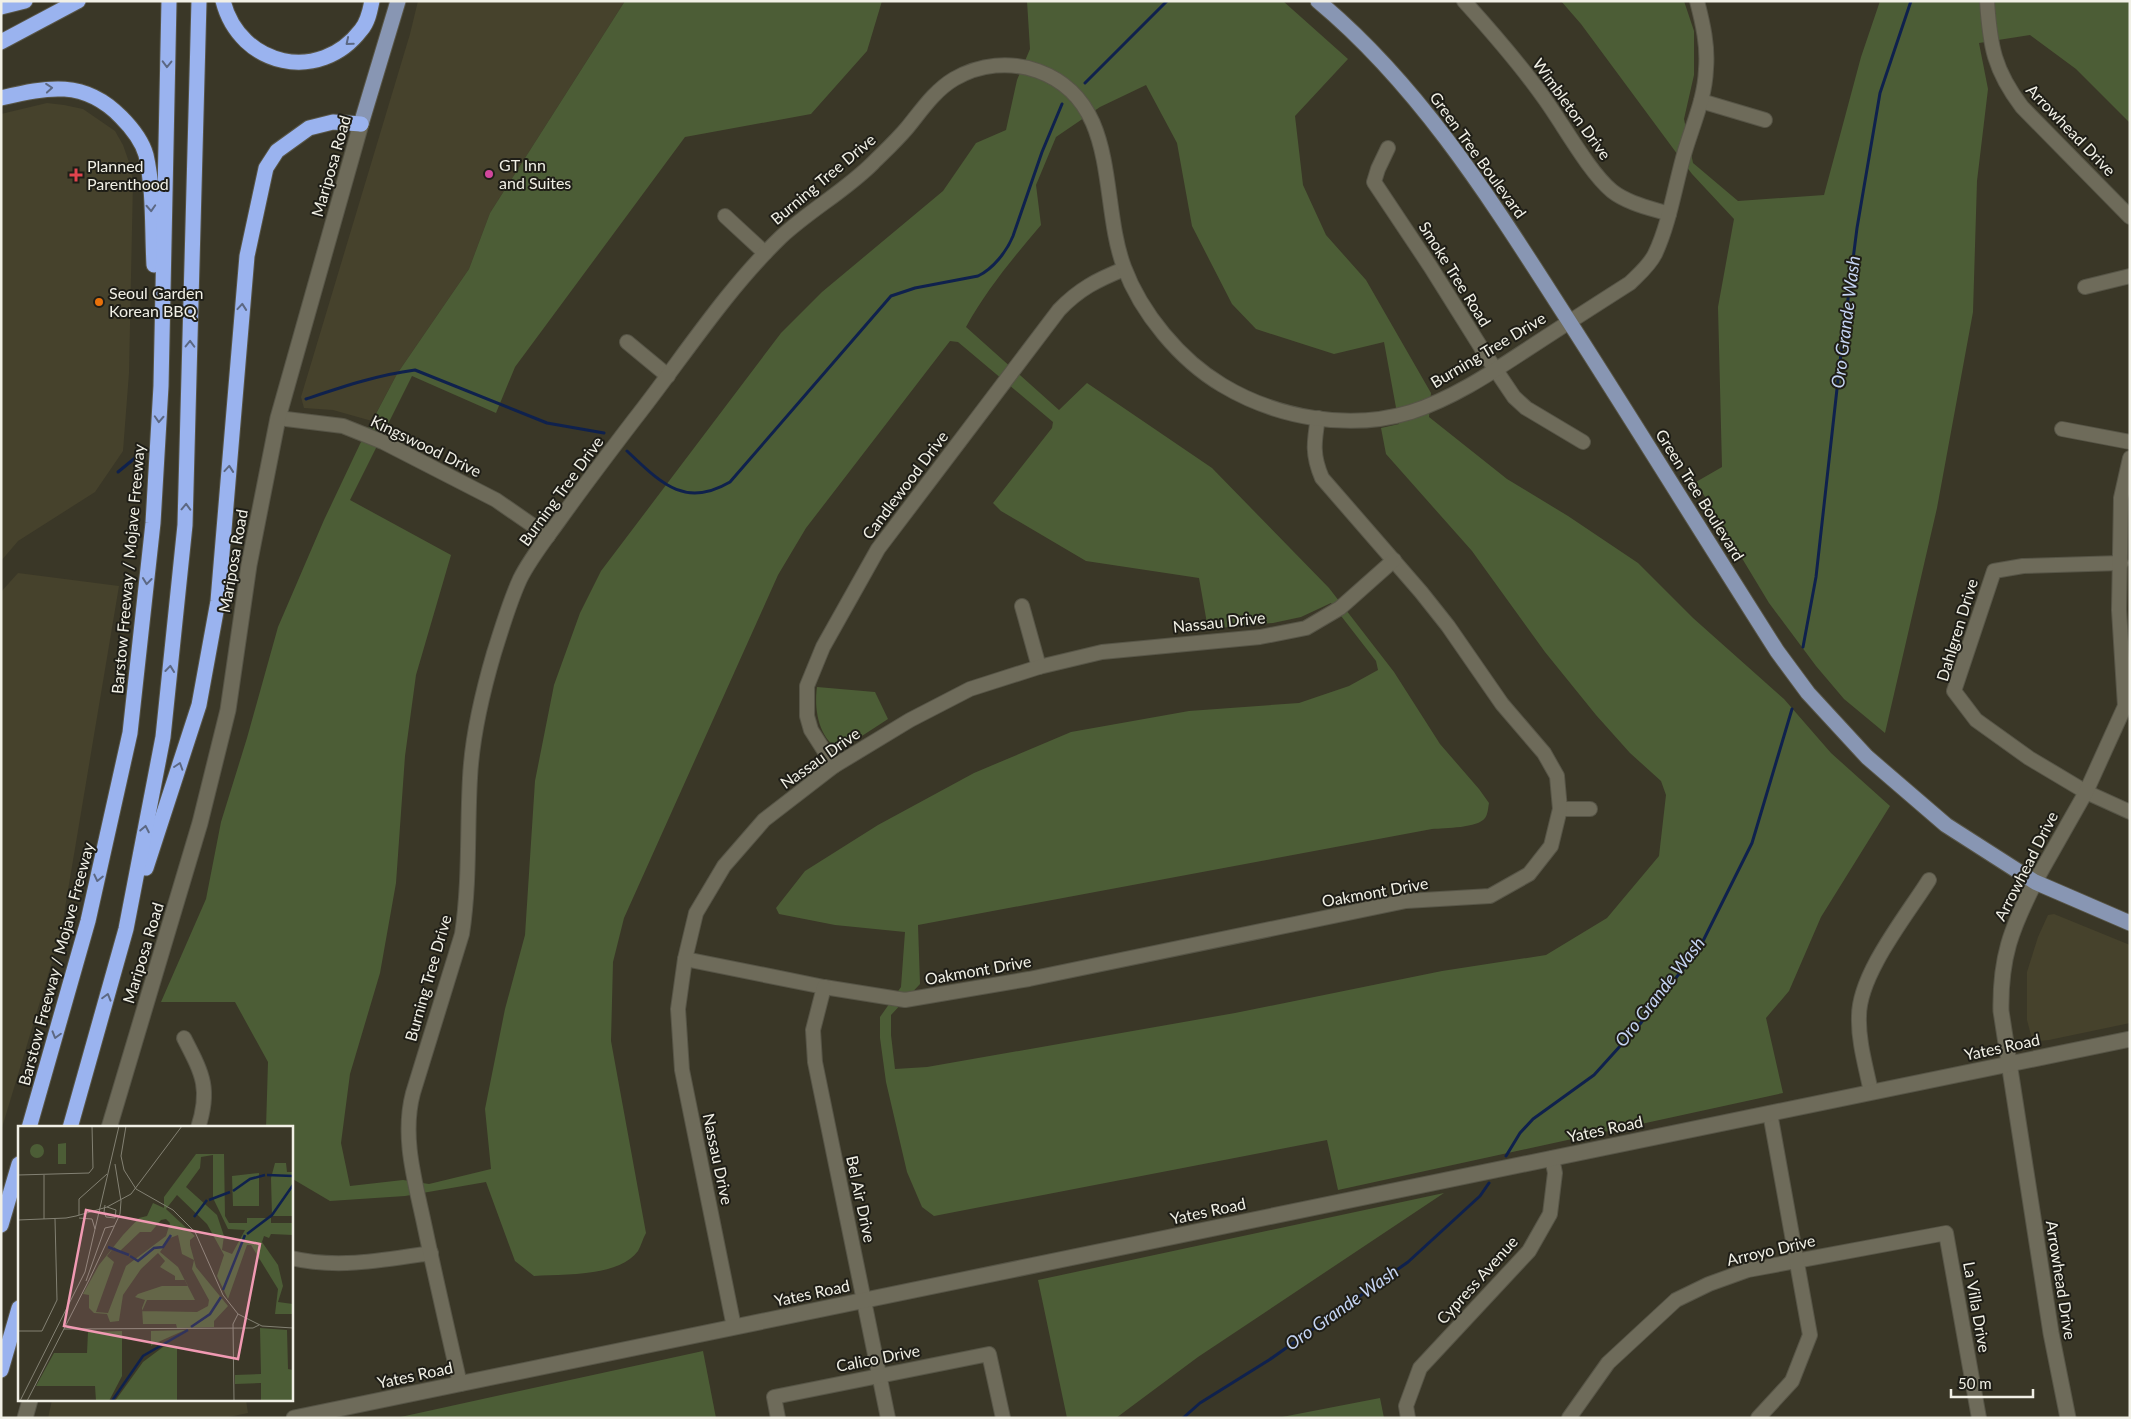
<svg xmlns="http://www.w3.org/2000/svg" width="2131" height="1419" font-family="Lato,sans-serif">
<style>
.built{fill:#46422c}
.green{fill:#4c5d36;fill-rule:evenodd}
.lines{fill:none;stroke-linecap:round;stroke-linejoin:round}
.stream{stroke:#0f214d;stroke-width:3}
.street-casing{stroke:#575547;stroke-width:16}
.secondary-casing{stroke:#575547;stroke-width:17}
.primary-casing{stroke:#575547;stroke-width:17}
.highway-casing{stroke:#575547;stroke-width:17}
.street{stroke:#6e6b5a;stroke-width:14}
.secondary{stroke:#6e6b5a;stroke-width:15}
.primary{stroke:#8896b3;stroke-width:15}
.highway{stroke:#9ab3ef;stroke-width:15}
.oneway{stroke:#5c6883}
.hotel-dot{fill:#d1479c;stroke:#1f1e17;stroke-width:2}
.health-dot{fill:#e0444e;stroke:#1f1e17;stroke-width:2}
.food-dot{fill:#e8710a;stroke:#1f1e17;stroke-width:2}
.labels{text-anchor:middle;stroke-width:4;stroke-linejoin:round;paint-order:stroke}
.street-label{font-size:16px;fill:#f1f0e6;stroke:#1f1e17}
.poi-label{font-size:16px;fill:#f1f0e6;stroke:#1f1e17;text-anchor:start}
.water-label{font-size:18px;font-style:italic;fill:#c5d4f3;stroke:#1f1e17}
.inset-river{fill:none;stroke:#0f214d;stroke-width:2.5}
.inset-road{fill:none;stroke:#838173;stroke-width:1}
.view{fill:#f19ab3;fill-opacity:0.15;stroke:#f19ab3;stroke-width:2.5}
.inset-edge{fill:none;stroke:#f1f0e6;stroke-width:2.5}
</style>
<rect width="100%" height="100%" fill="#3a3727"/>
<g class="built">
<path d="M 418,1 L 625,1 L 490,213 L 469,269 L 397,374 L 372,421 L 333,410 L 304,408 L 301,397 L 410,34 Z"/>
<path d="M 47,103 L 64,105 L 83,109 L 115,131 L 123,145 L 130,165 L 133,182 L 129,373 L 123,451 L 95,492 L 18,541 L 1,561 L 1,114 Z"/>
<path d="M 18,573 L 119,586 L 61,932 L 1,1131 L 1,592 Z"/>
<path d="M 2054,914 L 2130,945 L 2130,1023 L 2049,1040 L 2039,1041 L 2032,1039 L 2027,1020 L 2027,972 L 2038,937 L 2048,915 Z"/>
<path d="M 52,1400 L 246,1400 L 248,1413 L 224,1418 L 48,1418 Z"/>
</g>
<g class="green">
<path d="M 625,1 L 882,1 L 867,51 L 811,114 L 685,137 L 515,367 L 496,413 L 412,376 L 350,500 L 451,555 L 416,675 L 405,756 L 396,883 L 380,973 L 350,1074 L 341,1143 L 350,1186 L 403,1180 L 429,1184 L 491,1169 L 485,1109 L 505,1009 L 525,935 L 535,781 L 554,685 L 580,613 L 601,571 L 781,333 L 822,292 L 943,191 L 976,143 L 1006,130 L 1017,80 L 1030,49 L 1027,1 L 1283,1 L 1348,59 L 1295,116 L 1303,185 L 1326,235 L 1366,280 L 1431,393 L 1429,417 L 1507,479 L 1568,516 L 1638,563 L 1693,618 L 1784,699 L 1831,753 L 1890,806 L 1821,917 L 1789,991 L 1766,1018 L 1783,1093 L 1338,1190 L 1327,1140 L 934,1216 L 922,1207 L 907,1172 L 886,1082 L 880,1038 L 880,1017 L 901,987 L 905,932 L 835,925 L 779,914 L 776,908 L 805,871 L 878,825 L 974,773 L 1071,732 L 1189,711 L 1299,703 L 1349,686 L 1378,670 L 1376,661 L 1331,603 L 1301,617 L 1273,623 L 1208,629 L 1199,578 L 1086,561 L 1001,511 L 993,503 L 1052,428 L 1053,422 L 958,342 L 950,341 L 806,528 L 778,575 L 624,918 L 613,962 L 611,1041 L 646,1233 C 643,1238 641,1246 638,1251 C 619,1277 564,1274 534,1276 L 515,1261 L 486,1182 L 405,1196 L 330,1201 L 291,1178 L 291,1128 L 266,1128 L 268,1062 L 235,1002 L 161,1002 L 206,899 L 221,822 L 247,738 L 278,627 L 324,520 L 360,444 L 397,374 L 469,269 L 490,213 ZM 1146,85 L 1177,143 L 1192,226 L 1232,304 L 1256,329 L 1334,354 L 1384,342 L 1399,424 L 1381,428 L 1386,454 L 1472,551 L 1545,652 L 1596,715 L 1630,753 L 1661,781 L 1666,795 L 1659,856 L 1607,918 L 1546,955 L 1442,971 L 1235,1013 L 927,1067 L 895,1069 L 891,1035 L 891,1015 L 920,984 L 918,925 L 1432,829 C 1445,828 1478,828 1485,818 C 1488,814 1488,808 1489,803 L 1479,789 L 1440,744 L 1394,672 L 1329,588 L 1212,468 L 1087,383 L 1059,410 L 966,327 C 987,289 1013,258 1041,225 L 1036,185 L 1056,137 L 1100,107 Z"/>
<path d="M 1561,1 L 1684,1 L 1694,31 L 1694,75 L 1684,119 L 1693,163 L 1738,201 L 1824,195 L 1861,57 L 1880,1 L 2130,1 L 2130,123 L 2076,69 L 2030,35 L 1979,43 L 1988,89 L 1977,181 L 1973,312 L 1937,508 L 1885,733 L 1844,699 L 1816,666 L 1769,603 L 1696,482 L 1722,467 L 1718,307 L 1734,219 L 1692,174 L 1581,24 Z"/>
<path d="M 817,687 L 875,692 L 888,719 L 845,747 L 835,747 C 818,734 814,708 817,687 Z"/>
<path d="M 1444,1193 L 1198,1357 L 1116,1418 L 1067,1418 L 1038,1280 Z"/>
<path d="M 703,1351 L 716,1418 L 396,1418 Z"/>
<path d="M 1380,1398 L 1384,1418 L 1281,1418 L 1282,1417 Z"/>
</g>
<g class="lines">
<g class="stream">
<path d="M 1085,83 L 1167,1"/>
<path d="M 306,399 C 342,387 377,375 415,370 L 547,423 L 604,433"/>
<path d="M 627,451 C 660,482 684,509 730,482 L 891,296 L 915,288 L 978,276 C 993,269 1007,251 1013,236 L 1042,152 L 1062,104"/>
<path d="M 118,472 L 135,458"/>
<path d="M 1803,647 L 1816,577 L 1840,362 L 1857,228 L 1880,93 L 1911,1"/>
<path d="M 1506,1156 L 1520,1133 L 1533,1119 L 1594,1075 L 1640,1024 L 1700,947 L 1752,843 L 1792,709"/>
<path d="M 1183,1418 L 1200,1403 L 1269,1360 L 1408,1262 L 1480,1196 L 1489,1183"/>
</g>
<defs>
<g id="street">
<path d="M 1464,1 C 1492,32 1520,64 1544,98 C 1563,124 1589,172 1612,191 C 1627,203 1650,208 1669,214"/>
<path d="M 1987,1 C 1990,46 1994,70 2022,107 L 2130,217"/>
<path d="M 1701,101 L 1765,120"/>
<path d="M 1388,148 L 1378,169 L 1374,182 L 1430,266 L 1487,357 L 1514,397 L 1526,408 L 1583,442"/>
<path d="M 725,216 L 765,253"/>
<path d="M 2085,287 L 2130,276"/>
<path d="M 627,342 L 668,376"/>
<path d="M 278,418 L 343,426 L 383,442 L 496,500 L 548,536"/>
<path d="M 2062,429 L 2130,442"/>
<path d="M 2121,563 L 2023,566 L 1994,571 L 1954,691 L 1976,720 L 2029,758 L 2086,792 L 2130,812"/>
<path d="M 1022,606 L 1039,667"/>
<path d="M 834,766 L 811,730 L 807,716 L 807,686 L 823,647 L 878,549 L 1059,310 C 1079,289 1097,280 1124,269"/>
<path d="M 1560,809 L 1590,809"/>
<path d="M 2035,882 L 2086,792 L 2125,706 L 2119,610 L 2121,498 L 2130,458"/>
<path d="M 685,959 L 824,987 L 905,1000 L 1029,979 L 1406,901 L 1490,896 L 1529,874 L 1551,846 L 1560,809 L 1557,776 L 1544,753 L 1502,704 L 1448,626 L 1421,592 L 1322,478 C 1312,455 1314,442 1318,418"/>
<path d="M 824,987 L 813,1030 L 815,1062 L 888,1418"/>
<path d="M 184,1038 C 202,1073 211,1088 198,1128"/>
<path d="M 1871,1092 C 1866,1067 1858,1041 1859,1016 C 1859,974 1907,915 1929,880"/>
<path d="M 291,1258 C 337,1269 385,1260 431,1253"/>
<path d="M 734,1327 L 682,1070 L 678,1009 L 685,959 L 696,913 L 724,866 L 764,820 L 834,766 L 910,720 L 970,689 L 1039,667 L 1102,652 L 1260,637 L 1306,628 L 1340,608 L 1394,560"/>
<path d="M 460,1384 C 448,1332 436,1280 425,1228 C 416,1184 401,1138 413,1093 L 462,934 C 470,882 467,830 470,778 C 472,735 482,694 494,653 C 502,628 509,603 520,579 C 530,559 545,540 558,522 C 583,487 608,454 634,420 C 682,359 725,291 781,237 C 810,210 845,191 873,163 C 884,152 896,141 907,128 C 921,111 934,91 954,79 C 980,64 1010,61 1038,71 C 1121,101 1099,200 1124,267 C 1141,313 1180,360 1222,385 C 1277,418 1349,431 1411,412 C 1451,399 1488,375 1523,352 C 1558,329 1594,306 1630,283 C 1639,274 1649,266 1655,254 C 1670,222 1675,185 1685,151 C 1693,124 1705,98 1706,69 C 1708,46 1703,24 1697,1"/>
<path d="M 778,1418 L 774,1397 L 989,1354 L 1003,1418"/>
<path d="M 1408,1418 L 1406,1406 L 1420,1368 L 1529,1251 L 1550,1214 L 1555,1173 L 1552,1158"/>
<path d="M 1569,1418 L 1608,1363 L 1676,1300 L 1709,1284 L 1748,1270 L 1946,1233 L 1979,1418"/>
<path d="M 1758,1418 L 1792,1381 L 1810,1335 L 1770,1113"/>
</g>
<g id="secondary">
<path d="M 2035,882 C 2011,929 2000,958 2001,1011 L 2051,1333 L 2068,1418"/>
<path d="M 109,1128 L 200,823 L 228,710 L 249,565 L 278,418 L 361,124"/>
<path d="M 25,1418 L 30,1400"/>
<path d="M 294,1418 L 2130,1039"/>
</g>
<g id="primary">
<path d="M 1318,1 C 1421,87 1491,200 1563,312 C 1635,424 1705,538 1777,651 L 1808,693 L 1867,757 L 1946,825 L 2035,882 L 2130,923"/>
<path d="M 361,124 L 398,1"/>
</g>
<g id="highway">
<path d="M 223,1 C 240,67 320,84 361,30 C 368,22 370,11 372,1"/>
<path d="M 1,7 L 25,1"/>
<path d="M 1,42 L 78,1"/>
<path d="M 1,98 C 48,87 84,79 121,117 C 131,127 142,141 146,155 C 154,190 152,230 154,265"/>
<path d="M 146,868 L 199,705 L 218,601 L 247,256 L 266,168 L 277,151 L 309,128 L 333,122 L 361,124"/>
<path d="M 29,1128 L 88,921 L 130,733 L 153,523 L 161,386 L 169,1"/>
<path d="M 70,1128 L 126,929 L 163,737 L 185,525 L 199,1"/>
<path d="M 1,1225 L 19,1164"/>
<path d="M 1,1370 L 19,1308"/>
</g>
</defs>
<use href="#street" class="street-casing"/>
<use href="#secondary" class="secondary-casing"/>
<use href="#primary" class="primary-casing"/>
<use href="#highway" class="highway-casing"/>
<use href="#street" class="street"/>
<use href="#secondary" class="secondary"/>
<use href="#primary" class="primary"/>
<use href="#highway" class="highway"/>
</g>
<defs><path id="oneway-chevron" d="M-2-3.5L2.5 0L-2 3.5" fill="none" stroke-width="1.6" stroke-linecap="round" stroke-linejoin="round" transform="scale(1.25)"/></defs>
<g class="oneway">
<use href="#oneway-chevron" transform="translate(349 42) rotate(140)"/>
<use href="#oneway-chevron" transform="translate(167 64) rotate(91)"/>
<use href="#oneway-chevron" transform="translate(49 88) rotate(-5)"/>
<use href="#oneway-chevron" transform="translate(151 208) rotate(87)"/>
<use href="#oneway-chevron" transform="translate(242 307) rotate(-85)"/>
<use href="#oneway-chevron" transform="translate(190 344) rotate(-89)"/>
<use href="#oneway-chevron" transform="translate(159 419) rotate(93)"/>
<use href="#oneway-chevron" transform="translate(229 469) rotate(-85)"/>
<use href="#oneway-chevron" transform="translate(186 507) rotate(-88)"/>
<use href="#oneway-chevron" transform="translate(147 581) rotate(96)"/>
<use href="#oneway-chevron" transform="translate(170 669) rotate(-84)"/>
<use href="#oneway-chevron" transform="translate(179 766) rotate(-72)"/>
<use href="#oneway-chevron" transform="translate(145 829) rotate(-79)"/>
<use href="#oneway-chevron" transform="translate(98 878) rotate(103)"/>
<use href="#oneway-chevron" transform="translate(107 997) rotate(-74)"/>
<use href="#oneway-chevron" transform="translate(56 1035) rotate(106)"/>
</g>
<circle class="hotel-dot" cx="489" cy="174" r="5"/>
<path class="health-dot" d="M73.5 167.5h5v5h5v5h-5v5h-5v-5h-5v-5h5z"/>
<circle class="food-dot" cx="99" cy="302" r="5"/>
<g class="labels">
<g class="street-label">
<text transform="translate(1572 109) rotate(54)" y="6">Wimbleton Drive</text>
<text transform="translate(2071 130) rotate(46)" y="6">Arrowhead Drive</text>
<text transform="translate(1478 155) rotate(54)" y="6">Green Tree Boulevard</text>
<text transform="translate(331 166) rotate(-74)" y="6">Mariposa Road</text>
<text transform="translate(823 179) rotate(-40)" y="6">Burning Tree Drive</text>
<text transform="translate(1455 274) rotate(58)" y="6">Smoke Tree Road</text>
<text transform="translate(1488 350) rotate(-31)" y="6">Burning Tree Drive</text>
<text transform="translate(426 446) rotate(26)" y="6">Kingswood Drive</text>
<text transform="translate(905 485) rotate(-53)" y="6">Candlewood Drive</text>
<text transform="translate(561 491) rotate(-54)" y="6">Burning Tree Drive</text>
<text transform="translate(1700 495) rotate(58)" y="6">Green Tree Boulevard</text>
<text transform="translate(233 561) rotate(-80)" y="6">Mariposa Road</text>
<text transform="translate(128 569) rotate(-85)" y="6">Barstow Freeway / Mojave Freeway</text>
<text transform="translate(1219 622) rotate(-6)" y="6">Nassau Drive</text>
<text transform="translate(1957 630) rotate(-73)" y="6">Dahlgren Drive</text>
<text transform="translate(820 758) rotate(-35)" y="6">Nassau Drive</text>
<text transform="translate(2026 866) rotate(-63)" y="6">Arrowhead Drive</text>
<text transform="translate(1375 892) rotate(-10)" y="6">Oakmont Drive</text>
<text transform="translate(143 953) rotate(-73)" y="6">Mariposa Road</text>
<text transform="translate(56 964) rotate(-75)" y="6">Barstow Freeway / Mojave Freeway</text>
<text transform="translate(978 970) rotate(-10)" y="6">Oakmont Drive</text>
<text transform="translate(428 978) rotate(-74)" y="6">Burning Tree Drive</text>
<text transform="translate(2002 1047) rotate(-12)" y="6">Yates Road</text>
<text transform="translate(1605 1129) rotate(-12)" y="6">Yates Road</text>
<text transform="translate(718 1159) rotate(78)" y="6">Nassau Drive</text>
<text transform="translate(861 1199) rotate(78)" y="6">Bel Air Drive</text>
<text transform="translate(1208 1211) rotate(-12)" y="6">Yates Road</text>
<text transform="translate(1771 1250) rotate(-13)" y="6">Arroyo Drive</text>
<text transform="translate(1477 1280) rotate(-48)" y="6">Cypress Avenue</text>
<text transform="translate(2061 1280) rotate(81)" y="6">Arrowhead Drive</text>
<text transform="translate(812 1293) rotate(-12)" y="6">Yates Road</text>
<text transform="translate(1977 1307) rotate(80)" y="6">La Villa Drive</text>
<text transform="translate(878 1358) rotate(-11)" y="6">Calico Drive</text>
<text transform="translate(415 1375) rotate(-12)" y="6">Yates Road</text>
</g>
<g class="poi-label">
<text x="499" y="171">GT Inn<tspan x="499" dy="18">and Suites</tspan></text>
<text x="87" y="172">Planned<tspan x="87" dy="18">Parenthood</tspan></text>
<text x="109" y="299">Seoul Garden<tspan x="109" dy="18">Korean BBQ</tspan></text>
</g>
<g class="water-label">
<text transform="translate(1846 322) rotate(-83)" y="6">Oro Grande Wash</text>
<text transform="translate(1660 992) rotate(-52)" y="6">Oro Grande Wash</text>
<text transform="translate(1342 1308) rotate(-35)" y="6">Oro Grande Wash</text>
</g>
</g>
<g transform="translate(18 1126)">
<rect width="275" height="275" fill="#3a3727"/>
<path d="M 48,17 L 48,38 L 40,38 L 40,18 ZM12 25a7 7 0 1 1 14 0a7 7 0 1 1-14 0ZM 178,28 L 206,28 L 207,90 L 211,97 L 229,97 L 229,92 L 253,92 L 253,97 L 275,97 L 275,109 L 253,108 L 251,112 L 246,110 L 244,116 L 260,139 L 265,160 L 260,176 L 275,178 L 275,188 L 257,188 L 260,163 L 233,119 L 229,119 L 210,173 L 199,150 L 206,129 L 189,98 L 159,69 L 148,83 L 177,110 L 172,114 L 172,119 L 178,141 L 210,180 L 196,195 L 196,201 L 159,202 L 158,198 L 125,198 L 124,182 L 127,174 L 117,171 L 120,168 L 144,160 L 170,160 L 167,154 L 157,154 L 157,150 L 142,141 L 147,135 L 140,127 L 123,143 L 105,169 L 101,195 L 92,196 L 89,188 L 76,187 L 71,182 L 71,169 L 65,168 L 81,139 L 105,109 L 121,92 L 129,90 L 135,77 L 146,82 L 146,71 ZM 195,29 L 195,72 L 210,103 L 227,104 L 214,128 L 204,124 L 206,110 L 199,89 L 168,61 L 182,42 L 183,31 ZM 148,93 L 152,97 L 148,110 L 108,140 L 90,187 L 78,186 L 96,136 L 89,130 L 96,121 L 102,125 L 122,106 L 133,106 L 143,94 ZM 160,109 L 164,128 L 176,134 L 174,143 L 191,174 L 190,180 L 179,186 L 124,185 L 129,174 L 177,174 L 160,141 L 142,126 L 152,112 ZM 257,37 L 268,37 L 269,46 L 274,46 L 275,90 L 254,90 L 253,52 ZM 241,47 L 241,80 L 215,80 L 214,50 ZM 242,202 L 269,204 L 270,243 L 275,244 L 275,275 L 243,275 L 243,257 L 217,258 L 217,249 L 243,248 ZM 167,204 L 138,217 L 133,220 L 133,205 ZM 104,205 L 104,250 L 91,275 L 78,275 L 77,260 L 18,260 L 36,227 L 69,227 L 70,206 ZM 159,220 L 159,275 L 97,275 L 125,236 L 145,221 Z" fill="#4c5d36" fill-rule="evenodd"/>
<path class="inset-river" d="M 249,49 L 275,50M 215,65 L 232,53 L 247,49M 191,74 L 212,66M 176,91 L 189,74M 229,108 L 254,89 L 275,59M 90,121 L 111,129M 112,130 L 120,135 L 136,122 L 145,121 L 153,109M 205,164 L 227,109M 173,201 L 192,188 L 203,171M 94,275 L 125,230 L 170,204"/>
<path class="inset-road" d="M 108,0 L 103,30 L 106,44 L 118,63M 97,38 L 103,75M 0,49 L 71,47 L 75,42 L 74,0M 26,49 L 26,93M 118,63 L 155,84 L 177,106 L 205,169 L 220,188 L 244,200 L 275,202M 89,81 L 113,68 L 164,0M 61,89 L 61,73 L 89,48M 61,92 L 74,93 L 77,103M 0,94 L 48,92 L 58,90 L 79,84 L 89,81 L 98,84 L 97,92 L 88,91 L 86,86 L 87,79M 68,155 L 87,102 L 96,100M 46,203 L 235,202 L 241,199M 0,205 L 24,205 L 39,174 L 37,93M 2,275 L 67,146 L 101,0M 9,275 L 71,154 L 102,88 L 103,75M 216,275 L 215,198 L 220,188"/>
<path class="view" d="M 68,84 L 242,118 L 220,233 L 46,200 Z"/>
<rect width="275" height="275" class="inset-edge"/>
</g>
<rect width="2131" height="1419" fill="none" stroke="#f1f0e6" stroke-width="5"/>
<path d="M1951 1389v8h82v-8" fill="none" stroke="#f1f0e6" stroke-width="2.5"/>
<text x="1958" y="1389" font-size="15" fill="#f1f0e6" stroke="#1f1e17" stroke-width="4" paint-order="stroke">50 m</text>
</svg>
